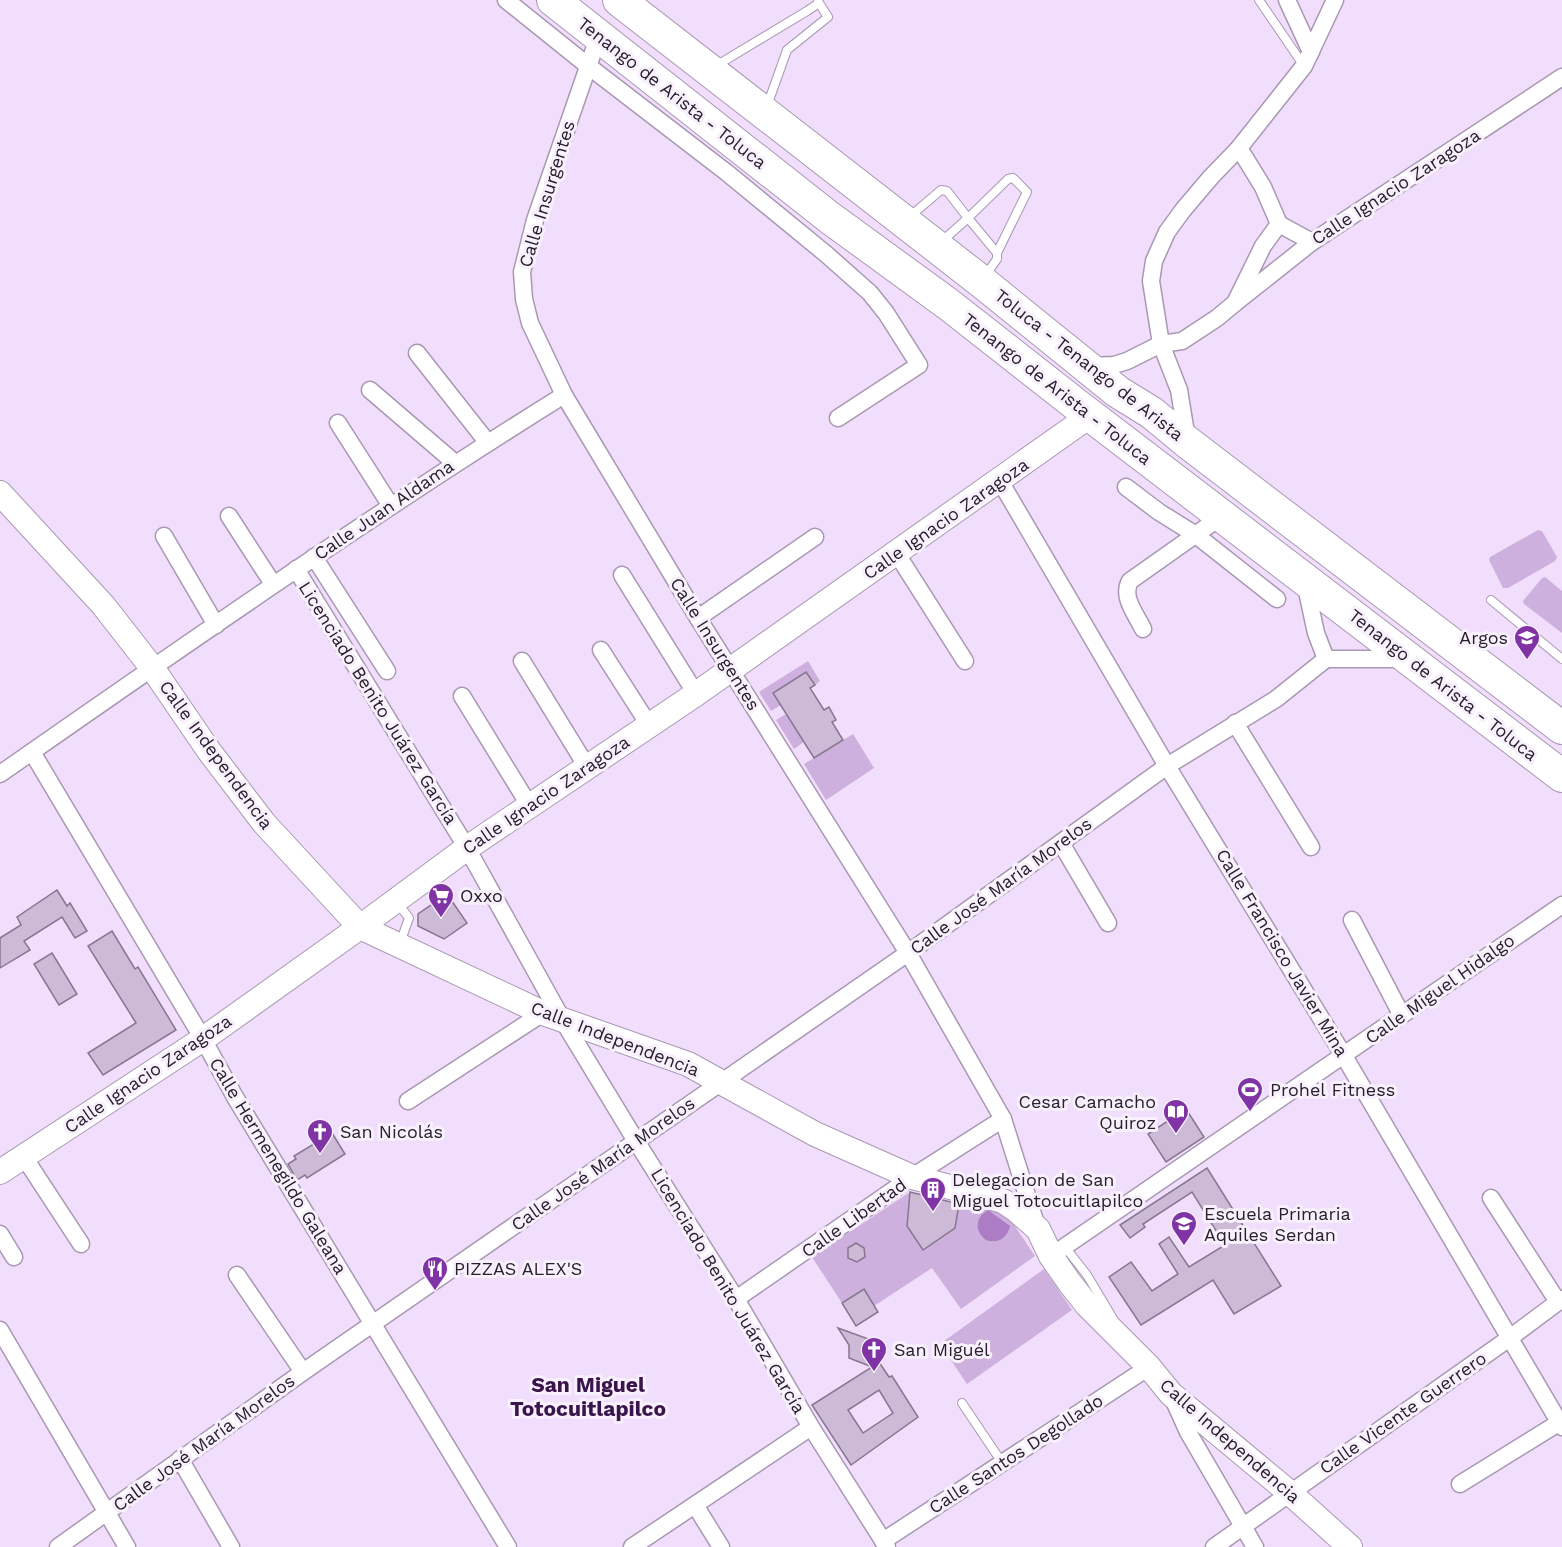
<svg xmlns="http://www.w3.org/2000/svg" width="1562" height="1547" font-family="'Work Sans',sans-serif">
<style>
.green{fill:#cdb0dd}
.water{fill:#ac7dc5}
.building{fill:#ccbad7;stroke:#877690;stroke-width:1.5;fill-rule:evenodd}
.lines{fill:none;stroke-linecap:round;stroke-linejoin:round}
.lane-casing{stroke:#a998b3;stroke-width:10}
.street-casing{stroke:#a998b3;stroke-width:19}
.secondary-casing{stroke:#a998b3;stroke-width:26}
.highway-casing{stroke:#a998b3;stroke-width:34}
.lane{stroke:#fff;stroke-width:8}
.street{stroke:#fff;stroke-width:16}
.secondary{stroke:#fff;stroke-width:24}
.highway{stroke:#fff;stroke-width:32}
.labels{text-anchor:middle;stroke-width:6;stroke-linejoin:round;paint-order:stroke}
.street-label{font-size:18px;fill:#28212c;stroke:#f8f0fc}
.poi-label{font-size:18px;fill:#28212c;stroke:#f8f0fc;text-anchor:start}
.quarter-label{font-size:21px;font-weight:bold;fill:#3a154c;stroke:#f8f0fc}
</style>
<rect width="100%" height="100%" fill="#f1defc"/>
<g class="green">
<path d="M 1538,530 L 1542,531 L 1557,557 L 1555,561 L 1508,588 L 1503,588 L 1489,560 L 1490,557 Z"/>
<path d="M 1545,577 L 1562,591 L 1562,633 L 1524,604 L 1523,601 L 1542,578 Z"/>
<path d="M 808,661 L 820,681 L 815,685 L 806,672 L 773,692 L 781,705 L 771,711 L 759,692 Z"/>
<path d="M 786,714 L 804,742 L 794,749 L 776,720 Z"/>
<path d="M 853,734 L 874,768 L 826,800 L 804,764 Z"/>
<path d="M 910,1192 L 907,1226 L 923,1249 L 955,1228 L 959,1200 L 1002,1207 L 1035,1256 L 961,1309 L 932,1268 L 874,1306 L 864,1289 L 842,1303 L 812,1257 Z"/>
<path d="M 1044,1269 L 1072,1310 L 967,1384 L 940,1344 Z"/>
</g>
<path class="water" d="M 988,1210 L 1010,1226 C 1007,1238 998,1244 986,1240 C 974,1231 975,1217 988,1210 Z"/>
<g class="building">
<path d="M 806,672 L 815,685 L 810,688 L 824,710 L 829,707 L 836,720 L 832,722 L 843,740 L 814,758 L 773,693 Z"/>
<path d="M 57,890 L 67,906 L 70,903 L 87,931 L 75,938 L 62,917 L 24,941 L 30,950 L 0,968 L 0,938 L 21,925 L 17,917 Z"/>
<path d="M 447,894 L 467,923 L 444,939 L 418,926 L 418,914 Z"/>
<path d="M 112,931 L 135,969 L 138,967 L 176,1030 L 103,1075 L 88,1053 L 136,1023 L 88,946 Z"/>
<path d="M 52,953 L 77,994 L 59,1005 L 34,964 Z"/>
<path d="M 1186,1109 L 1204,1137 L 1166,1162 L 1148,1134 Z"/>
<path d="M 332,1133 L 345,1154 L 307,1178 L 305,1175 L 297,1180 L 288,1164 L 296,1159 L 294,1156 Z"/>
<path d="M 1207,1168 L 1281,1286 L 1234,1314 L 1213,1280 L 1141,1325 L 1109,1277 L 1131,1262 L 1152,1291 L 1178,1274 L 1159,1244 L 1169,1237 L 1189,1267 L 1225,1245 L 1192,1192 L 1143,1224 L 1145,1227 L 1130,1238 L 1120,1225 Z"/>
<path d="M 910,1192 L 959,1204 L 955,1228 L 923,1250 L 907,1226 Z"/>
<path d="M 856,1243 L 864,1248 L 865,1257 L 857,1262 L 848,1258 L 848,1248 Z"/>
<path d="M 864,1289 L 878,1312 L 856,1326 L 842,1303 Z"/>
<path d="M 838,1328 L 874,1341 L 876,1346 L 873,1353 L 889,1377 L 892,1376 L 918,1417 L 851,1465 L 812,1405 L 872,1367 L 849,1358 L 849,1345 ZM 879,1390 L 893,1413 L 863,1433 L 848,1410 Z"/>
</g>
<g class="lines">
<defs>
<g id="lane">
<path d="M 1259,0 L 1304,66"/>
<path d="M 714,67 L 807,11 L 819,3 L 818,0"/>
<path d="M 767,106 L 787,50 L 828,17 L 819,3"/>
<path d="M 908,218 L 941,190 L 947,191 L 968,218 L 1008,179 L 1013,178 L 1027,192 L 997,253"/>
<path d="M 940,243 L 968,218 L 997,253 L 997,259 L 985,276"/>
<path d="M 1491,600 L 1562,659"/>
<path d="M 396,901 L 409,918 L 400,943"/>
<path d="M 1065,1247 L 1087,1275 L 1115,1322"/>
<path d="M 962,1403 L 1003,1464"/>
</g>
<g id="street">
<path d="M 506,0 L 587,65 L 726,172 L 826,254 L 870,293 L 886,313 L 919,365 L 838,418"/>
<path d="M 1287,0 L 1311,52"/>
<path d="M 599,35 L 535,220 L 522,272 L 524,299 L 530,323 L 564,395 L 698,618 L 908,953 L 1003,1119 L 1037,1227"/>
<path d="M 1279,224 L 1312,242"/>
<path d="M 1235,303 L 1312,242 L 1562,77"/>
<path d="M 417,353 L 488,443"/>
<path d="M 1088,366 L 1114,365 L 1127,361 L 1161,344 L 1182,341 L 1217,318 L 1235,303 L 1263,246 L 1279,224 L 1263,187 L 1239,148"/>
<path d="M 370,390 L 455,463"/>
<path d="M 338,423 L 391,506"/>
<path d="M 1187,439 L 1179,390 L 1161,344 L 1151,281 L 1154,261 L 1167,232 L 1183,210 L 1211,177 L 1239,148 L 1304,66 L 1335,0"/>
<path d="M 1000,481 L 1167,766 L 1344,1056 L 1562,1427"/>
<path d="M 1126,487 L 1159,512 L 1196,535 L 1277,599"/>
<path d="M 229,516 L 273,584"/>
<path d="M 164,536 L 216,625"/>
<path d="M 897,554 L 965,661"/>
<path d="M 314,557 L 387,671"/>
<path d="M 296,569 L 467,848 L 562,1019 L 636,1141 L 736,1299 L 811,1427 L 887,1547"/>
<path d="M 622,575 L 696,694"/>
<path d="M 1305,582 L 1316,633 L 1326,659"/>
<path d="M 698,618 L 815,537"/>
<path d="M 1143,629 C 1136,614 1121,597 1130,581 L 1222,516"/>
<path d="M 601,650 L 649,725"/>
<path d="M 1326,659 L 1406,659"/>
<path d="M 522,661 L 587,767"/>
<path d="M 462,696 L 529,805"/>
<path d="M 1235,723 L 1311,847"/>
<path d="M 32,752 L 203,1039 L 235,1097 L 508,1547"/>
<path d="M 0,774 C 186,644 372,515 564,395"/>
<path d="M 1061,843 L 1108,923"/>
<path d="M 1352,920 L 1401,1014"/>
<path d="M 408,1101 L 543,1013"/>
<path d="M 24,1157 L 81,1244"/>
<path d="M 1491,1198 L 1558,1302"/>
<path d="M 0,1234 L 14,1257"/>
<path d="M 1051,1256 L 1562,905"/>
<path d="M 237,1275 L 303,1372"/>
<path d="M 736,1299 L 912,1177 L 1003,1119"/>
<path d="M 0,1330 L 127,1547"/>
<path d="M 1174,1401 L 1188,1432 L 1255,1547"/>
<path d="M 180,1459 L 231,1547"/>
<path d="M 1460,1484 L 1560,1422"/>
<path d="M 695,1505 L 721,1547"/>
<path d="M 883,1541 L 1149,1367"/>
<path d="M 58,1547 L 303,1372 L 908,953 L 1167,766 L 1276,699 L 1326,659"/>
<path d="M 632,1547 L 811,1427"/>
<path d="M 1214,1547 L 1511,1337 L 1562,1299"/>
</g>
<g id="secondary">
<path d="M 0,493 L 103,605 L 153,669 L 209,751 L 264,823 L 360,927 L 543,1013 L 688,1064 L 815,1134 L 912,1177 L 1003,1201 L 1015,1209 L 1038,1229 L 1051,1256 L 1069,1282 L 1087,1305 L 1149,1367 L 1171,1394 L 1290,1493 L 1350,1547"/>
<path d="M 0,1172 L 203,1039 L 360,927 L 467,848 L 696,694 L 1091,415"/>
</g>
<g id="highway">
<path d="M 553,0 L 830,218 L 948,304 L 1078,406 L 1562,776"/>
<path d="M 619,0 L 982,282 L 1118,392 L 1152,413 L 1187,442 L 1562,728"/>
</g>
</defs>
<use href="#lane" class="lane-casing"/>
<use href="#street" class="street-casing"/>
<use href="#secondary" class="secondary-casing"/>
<use href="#highway" class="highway-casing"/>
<use href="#lane" class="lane"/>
<use href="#street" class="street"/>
<use href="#secondary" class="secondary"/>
<use href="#highway" class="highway"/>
</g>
<defs>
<symbol id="school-pin" viewBox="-11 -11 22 30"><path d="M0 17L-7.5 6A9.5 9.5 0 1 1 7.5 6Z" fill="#8033a4" stroke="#f8f0fc"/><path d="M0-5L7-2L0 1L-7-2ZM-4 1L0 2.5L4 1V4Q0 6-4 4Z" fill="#fff"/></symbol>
<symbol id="supermarket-pin" viewBox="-11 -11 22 30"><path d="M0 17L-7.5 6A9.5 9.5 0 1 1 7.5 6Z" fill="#8033a4" stroke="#f8f0fc"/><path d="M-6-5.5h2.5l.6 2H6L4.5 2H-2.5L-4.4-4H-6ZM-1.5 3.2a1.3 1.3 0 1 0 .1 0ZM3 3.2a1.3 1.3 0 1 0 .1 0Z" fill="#fff"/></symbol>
<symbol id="stadium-pin" viewBox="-11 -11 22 30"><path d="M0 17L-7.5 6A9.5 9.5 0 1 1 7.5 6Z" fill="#8033a4" stroke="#f8f0fc"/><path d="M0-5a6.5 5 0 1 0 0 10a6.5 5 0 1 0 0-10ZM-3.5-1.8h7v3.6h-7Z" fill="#fff"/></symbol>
<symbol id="library-pin" viewBox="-11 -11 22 30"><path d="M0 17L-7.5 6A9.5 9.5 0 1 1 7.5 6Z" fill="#8033a4" stroke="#f8f0fc"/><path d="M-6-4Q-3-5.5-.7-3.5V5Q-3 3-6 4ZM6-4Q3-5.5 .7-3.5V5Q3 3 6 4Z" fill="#fff"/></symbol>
<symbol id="church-pin" viewBox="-11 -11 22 30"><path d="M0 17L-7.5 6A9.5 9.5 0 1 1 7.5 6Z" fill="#8033a4" stroke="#f8f0fc"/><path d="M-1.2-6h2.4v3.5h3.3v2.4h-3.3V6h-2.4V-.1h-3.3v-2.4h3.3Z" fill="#fff"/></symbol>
<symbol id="building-pin" viewBox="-11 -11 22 30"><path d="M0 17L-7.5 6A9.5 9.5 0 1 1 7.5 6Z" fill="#8033a4" stroke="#f8f0fc"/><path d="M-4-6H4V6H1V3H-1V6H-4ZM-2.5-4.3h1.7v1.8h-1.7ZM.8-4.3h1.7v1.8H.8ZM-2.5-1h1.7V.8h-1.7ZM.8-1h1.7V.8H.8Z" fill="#fff"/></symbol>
<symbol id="restaurant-pin" viewBox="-11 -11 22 30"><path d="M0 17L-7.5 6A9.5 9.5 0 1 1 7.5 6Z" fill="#8033a4" stroke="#f8f0fc"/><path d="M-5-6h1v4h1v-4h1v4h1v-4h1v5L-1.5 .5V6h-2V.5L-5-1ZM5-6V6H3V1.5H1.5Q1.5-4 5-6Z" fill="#fff"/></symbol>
</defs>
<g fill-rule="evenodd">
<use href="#school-pin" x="1512" y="623" width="30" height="40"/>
<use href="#supermarket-pin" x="426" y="881" width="30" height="40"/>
<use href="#stadium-pin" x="1235" y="1075" width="30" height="40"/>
<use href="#library-pin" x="1161" y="1097" width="30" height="40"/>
<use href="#church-pin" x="305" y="1117" width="30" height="40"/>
<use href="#building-pin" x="918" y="1175" width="30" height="40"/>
<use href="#school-pin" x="1169" y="1209" width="30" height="40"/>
<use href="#restaurant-pin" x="420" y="1254" width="30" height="40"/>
<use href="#church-pin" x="859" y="1335" width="30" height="40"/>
</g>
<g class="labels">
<g class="street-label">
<text transform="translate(672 93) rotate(38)" y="6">Tenango de Arista - Toluca</text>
<text transform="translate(1396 187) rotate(-33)" y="6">Calle Ignacio Zaragoza</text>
<text transform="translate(547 194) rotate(-73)" y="6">Calle Insurgentes</text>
<text transform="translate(1089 365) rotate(38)" y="6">Toluca - Tenango de Arista</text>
<text transform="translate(1057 389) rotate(38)" y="6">Tenango de Arista - Toluca</text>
<text transform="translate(384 510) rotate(-34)" y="6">Calle Juan Aldama</text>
<text transform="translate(946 519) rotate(-35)" y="6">Calle Ignacio Zaragoza</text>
<text transform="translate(715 644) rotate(58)" y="6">Calle Insurgentes</text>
<text transform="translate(1443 685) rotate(38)" y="6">Tenango de Arista - Toluca</text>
<text transform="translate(378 703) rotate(58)" y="6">Licenciado Benito Juárez García</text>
<text transform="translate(216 755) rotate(54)" y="6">Calle Independencia</text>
<text transform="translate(546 795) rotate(-34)" y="6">Calle Ignacio Zaragoza</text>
<text transform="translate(1001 886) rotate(-36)" y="6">Calle José María Morelos</text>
<text transform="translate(1282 953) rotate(59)" y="6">Calle Francisco Javier Mina</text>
<text transform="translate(1440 989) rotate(-35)" y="6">Calle Miguel Hidalgo</text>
<text transform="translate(615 1039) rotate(21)" y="6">Calle Independencia</text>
<text transform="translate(148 1074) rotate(-34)" y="6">Calle Ignacio Zaragoza</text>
<text transform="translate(603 1164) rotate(-35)" y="6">Calle José María Morelos</text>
<text transform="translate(278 1166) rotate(59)" y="6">Calle Hermenegildo Galeana</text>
<text transform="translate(854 1218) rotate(-35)" y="6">Calle Libertad</text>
<text transform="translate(728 1291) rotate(59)" y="6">Licenciado Benito Juárez García</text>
<text transform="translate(1403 1413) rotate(-35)" y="6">Calle Vicente Guerrero</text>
<text transform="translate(1230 1441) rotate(41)" y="6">Calle Independencia</text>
<text transform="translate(204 1443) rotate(-36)" y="6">Calle José María Morelos</text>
<text transform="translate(1016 1454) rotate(-33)" y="6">Calle Santos Degollado</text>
</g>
<g class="poi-label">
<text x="1508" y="644" text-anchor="end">Argos</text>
<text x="460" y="902">Oxxo</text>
<text x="1270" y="1096">Prohel Fitness</text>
<text x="1156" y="1108" text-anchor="end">Cesar Camacho<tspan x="1156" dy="21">Quiroz</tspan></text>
<text x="340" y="1138">San Nicolás</text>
<text x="952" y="1186">Delegacion de San<tspan x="952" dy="21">Miguel Totocuitlapilco</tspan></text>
<text x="1204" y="1220">Escuela Primaria<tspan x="1204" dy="21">Aquiles Serdan</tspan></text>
<text x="454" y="1275">PIZZAS ALEX'S</text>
<text x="894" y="1356">San Miguél</text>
</g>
<g class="quarter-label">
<text x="588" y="1392">San Miguel<tspan x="588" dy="24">Totocuitlapilco</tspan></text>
</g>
</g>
</svg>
